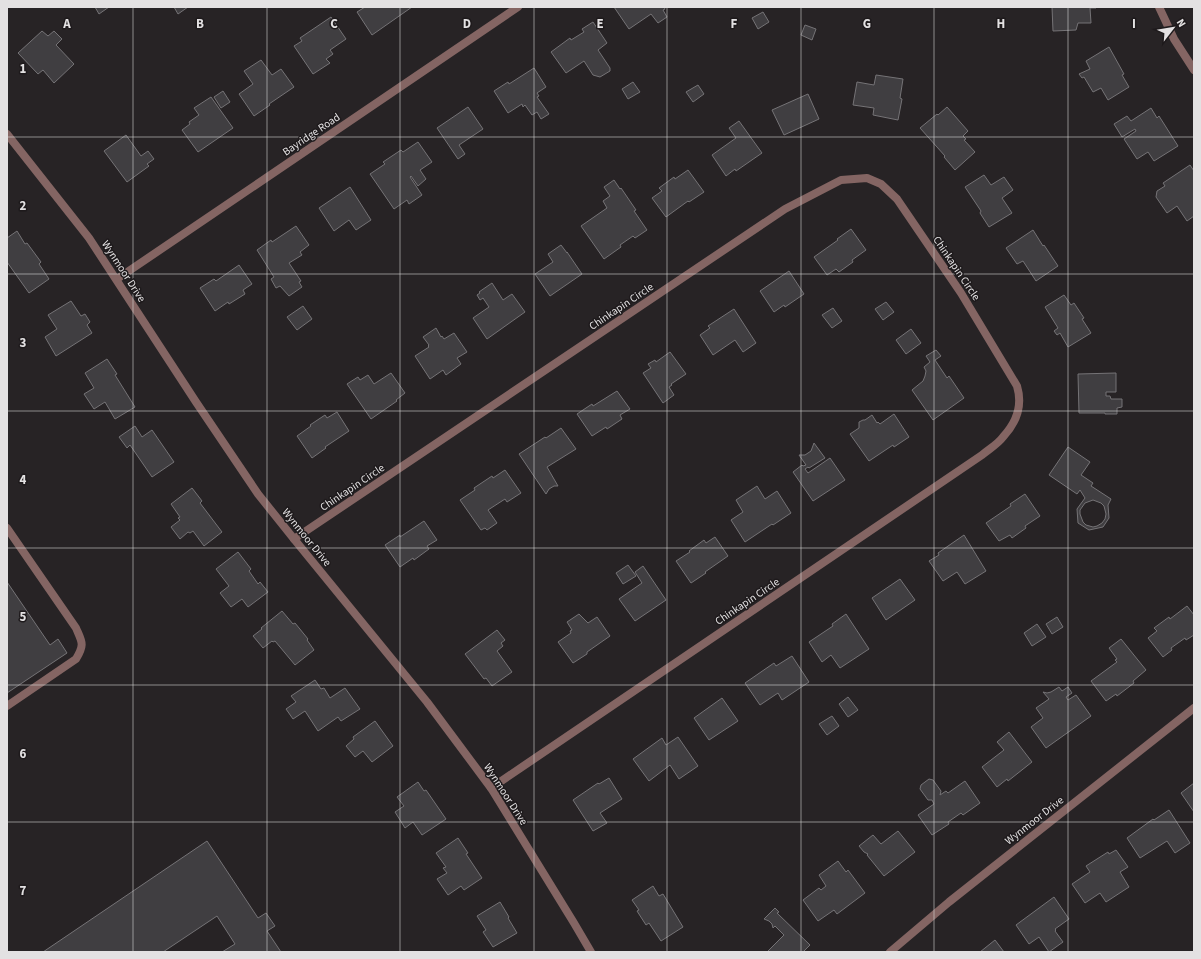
<svg xmlns="http://www.w3.org/2000/svg" width="1201" height="959" font-family="'Source Sans 3',sans-serif">
<style>
.building{fill:#403e41;stroke:#757376;fill-rule:evenodd}
.lines{fill:none;stroke-linecap:round;stroke-linejoin:round}
.service{stroke:#846563;stroke-width:8}
.minor{stroke:#846563;stroke-width:8}
.grid{fill:none;stroke:#e3e1e2;stroke-width:1;stroke-opacity:0.55}
.labels{text-anchor:middle;stroke-width:3;stroke-linejoin:round;paint-order:stroke}
.street-label{font-size:11px;fill:#e3e1e2;stroke:#1e1a1c}
.grid-label{font-size:13px;text-anchor:middle;font-weight:bold;fill:#e3e1e2;stroke:#1e1a1c;stroke-width:3;stroke-linejoin:round;paint-order:stroke}
</style>
<rect width="100%" height="100%" fill="#272325"/>
<g class="building">
<path d="M 95,7 L 109,7 L 99,14 Z"/>
<path d="M 174,7 L 188,7 L 178,14 Z"/>
<path d="M 365,7 L 412,7 L 372,35 L 357,12 Z"/>
<path d="M 614,7 L 664,7 L 665,9 L 663,10 L 667,17 L 658,23 L 651,14 L 629,29 Z"/>
<path d="M 1052,7 L 1096,7 L 1096,8 L 1090,8 L 1091,23 L 1078,23 L 1076,30 L 1053,31 Z"/>
<path d="M 763,12 L 769,22 L 758,29 L 752,18 Z"/>
<path d="M 331,17 L 346,39 L 330,50 L 333,54 L 326,59 L 330,63 L 313,74 L 294,46 L 302,41 L 300,38 Z"/>
<path d="M 593,22 L 607,43 L 598,50 L 610,68 L 610,71 L 600,77 L 593,75 L 584,61 L 566,73 L 551,52 L 570,38 L 571,40 L 584,32 L 582,29 Z"/>
<path d="M 805,25 L 816,29 L 812,40 L 801,35 Z"/>
<path d="M 42,31 L 48,36 L 54,31 L 62,39 L 56,45 L 74,64 L 54,83 L 43,70 L 38,74 L 18,53 Z"/>
<path d="M 1109,47 L 1124,74 L 1122,75 L 1129,87 L 1108,100 L 1101,88 L 1093,92 L 1084,77 L 1082,78 L 1079,74 L 1090,69 L 1086,61 Z"/>
<path d="M 261,60 L 272,75 L 281,69 L 294,87 L 269,104 L 270,105 L 254,116 L 239,94 L 253,84 L 244,71 Z"/>
<path d="M 534,68 L 546,87 L 537,93 L 539,96 L 537,97 L 549,114 L 541,119 L 537,112 L 532,115 L 525,105 L 523,107 L 522,104 L 508,113 L 494,91 L 508,82 L 509,84 Z"/>
<path d="M 876,75 L 903,79 L 900,98 L 902,99 L 898,120 L 873,115 L 874,108 L 853,105 L 857,82 L 874,85 Z"/>
<path d="M 633,82 L 640,92 L 628,99 L 622,89 Z"/>
<path d="M 698,85 L 704,94 L 693,102 L 686,92 Z"/>
<path d="M 223,91 L 230,102 L 221,108 L 214,97 Z"/>
<path d="M 808,94 L 819,119 L 784,135 L 772,110 Z"/>
<path d="M 211,97 L 233,128 L 198,152 L 182,130 L 190,124 L 189,122 L 199,115 L 194,108 Z"/>
<path d="M 468,107 L 483,129 L 459,145 L 465,154 L 458,159 L 437,128 Z"/>
<path d="M 947,107 L 968,131 L 963,136 L 966,139 L 964,140 L 975,152 L 955,170 L 944,157 L 945,156 L 920,128 L 937,114 L 938,115 Z"/>
<path d="M 1151,108 L 1157,118 L 1159,116 L 1178,146 L 1154,161 L 1148,152 L 1137,159 L 1124,139 L 1136,131 L 1135,129 L 1122,137 L 1114,124 L 1127,116 L 1131,121 Z"/>
<path d="M 739,121 L 762,153 L 736,171 L 735,169 L 726,176 L 712,155 L 736,138 L 729,128 Z"/>
<path d="M 126,135 L 141,156 L 148,151 L 154,159 L 147,164 L 149,166 L 127,182 L 104,151 Z"/>
<path d="M 418,142 L 432,162 L 420,170 L 426,179 L 418,186 L 411,176 L 410,177 L 422,195 L 409,204 L 407,200 L 394,209 L 370,174 L 385,164 L 383,162 L 401,150 L 403,152 Z"/>
<path d="M 1190,165 L 1194,171 L 1194,216 L 1187,221 L 1177,206 L 1167,213 L 1156,197 L 1157,191 L 1165,186 L 1163,183 Z"/>
<path d="M 688,170 L 704,192 L 689,202 L 688,201 L 666,217 L 652,198 L 662,191 L 659,188 L 674,177 L 675,179 Z"/>
<path d="M 984,175 L 991,185 L 1004,177 L 1013,190 L 1002,198 L 1012,213 L 989,227 L 980,213 L 981,211 L 965,187 Z"/>
<path d="M 614,180 L 620,189 L 621,188 L 636,210 L 634,211 L 647,230 L 635,238 L 633,236 L 620,245 L 621,247 L 604,259 L 581,226 L 607,208 L 603,201 L 610,196 L 604,187 Z"/>
<path d="M 350,187 L 371,220 L 356,230 L 349,220 L 334,231 L 319,208 Z"/>
<path d="M 296,226 L 309,245 L 300,252 L 302,255 L 289,263 L 301,281 L 299,282 L 302,287 L 289,296 L 280,286 L 276,288 L 271,279 L 274,277 L 257,250 L 271,240 L 272,242 Z"/>
<path d="M 851,229 L 866,250 L 852,260 L 853,262 L 839,272 L 836,269 L 827,275 L 814,257 L 838,240 L 837,239 Z"/>
<path d="M 1033,230 L 1043,246 L 1044,245 L 1058,266 L 1036,281 L 1023,261 L 1017,264 L 1006,248 Z"/>
<path d="M 17,231 L 25,244 L 27,243 L 41,262 L 39,264 L 49,279 L 29,293 L 7,262 L 7,238 Z"/>
<path d="M 561,245 L 567,253 L 567,252 L 582,274 L 550,296 L 535,274 L 553,262 L 548,254 Z"/>
<path d="M 239,265 L 252,284 L 243,290 L 245,294 L 229,304 L 228,302 L 215,311 L 200,288 L 214,279 L 216,281 Z"/>
<path d="M 789,271 L 804,294 L 785,307 L 784,305 L 774,312 L 760,291 Z"/>
<path d="M 492,283 L 503,300 L 512,294 L 525,312 L 487,339 L 473,318 L 489,307 L 483,298 L 480,300 L 477,295 L 480,293 L 479,292 Z"/>
<path d="M 1064,295 L 1071,305 L 1074,303 L 1084,318 L 1082,319 L 1091,333 L 1068,347 L 1060,333 L 1057,335 L 1054,331 L 1058,328 L 1045,307 Z"/>
<path d="M 71,301 L 81,316 L 85,314 L 90,322 L 87,325 L 92,333 L 56,356 L 45,337 L 57,329 L 48,315 Z"/>
<path d="M 886,302 L 894,312 L 883,320 L 875,309 Z"/>
<path d="M 303,306 L 312,319 L 297,330 L 287,317 Z"/>
<path d="M 833,308 L 842,321 L 832,328 L 822,315 Z"/>
<path d="M 734,309 L 756,343 L 743,352 L 735,340 L 713,355 L 700,335 L 710,328 L 708,326 Z"/>
<path d="M 436,328 L 441,337 L 442,336 L 444,339 L 454,333 L 467,352 L 457,358 L 461,364 L 446,375 L 443,370 L 430,379 L 415,356 L 429,347 L 428,346 L 429,345 L 423,337 Z"/>
<path d="M 911,329 L 921,343 L 906,354 L 896,340 Z"/>
<path d="M 936,350 L 941,356 L 935,360 L 947,378 L 949,376 L 964,398 L 933,420 L 912,390 L 923,381 L 925,376 L 926,371 L 924,367 L 930,362 L 926,356 Z"/>
<path d="M 670,352 L 686,374 L 671,384 L 672,385 L 669,387 L 674,395 L 663,403 L 643,373 L 651,368 L 648,364 L 655,360 L 656,362 Z"/>
<path d="M 107,359 L 117,374 L 115,375 L 135,407 L 115,419 L 105,402 L 94,409 L 84,394 L 94,388 L 85,373 Z"/>
<path d="M 391,373 L 405,393 L 396,400 L 397,401 L 371,419 L 347,384 L 358,377 L 360,380 L 368,375 L 374,384 Z"/>
<path d="M 1116,373 L 1116,392 L 1106,392 L 1106,396 L 1110,396 L 1111,399 L 1122,399 L 1122,407 L 1117,408 L 1117,414 L 1105,414 L 1105,413 L 1079,413 L 1078,374 Z"/>
<path d="M 617,391 L 630,409 L 620,415 L 622,419 L 607,429 L 606,427 L 592,436 L 577,414 L 592,404 L 593,406 Z"/>
<path d="M 337,412 L 349,431 L 325,447 L 326,448 L 312,458 L 297,436 L 311,426 L 310,425 L 325,415 L 327,418 Z"/>
<path d="M 894,414 L 909,437 L 894,447 L 893,445 L 869,461 L 850,434 L 859,428 L 859,422 L 863,420 L 865,420 L 872,415 L 877,423 L 878,422 L 880,424 Z"/>
<path d="M 135,426 L 142,437 L 152,430 L 174,462 L 152,477 L 130,445 L 127,448 L 119,437 Z"/>
<path d="M 561,428 L 576,449 L 547,467 L 558,486 L 554,486 L 549,489 L 546,494 L 519,454 L 545,437 L 546,438 Z"/>
<path d="M 814,443 L 825,458 L 809,468 L 808,467 L 805,469 L 808,473 L 830,458 L 845,480 L 813,501 L 793,472 L 802,465 L 803,466 L 806,465 L 799,455 L 805,455 L 811,451 Z"/>
<path d="M 1068,447 L 1090,462 L 1081,475 L 1093,483 L 1091,486 L 1111,499 L 1108,505 L 1109,518 L 1103,527 L 1089,530 L 1078,523 L 1077,509 L 1085,498 L 1080,490 L 1077,494 L 1049,475 ZM 1093,500 L 1101,503 L 1104,506 L 1106,514 L 1105,519 L 1102,523 L 1097,526 L 1093,527 L 1086,525 L 1083,522 L 1080,514 L 1080,510 L 1085,503 Z"/>
<path d="M 505,470 L 521,493 L 507,502 L 505,499 L 488,510 L 497,523 L 487,530 L 485,528 L 481,530 L 460,500 L 475,490 L 474,488 L 492,476 L 493,478 Z"/>
<path d="M 757,486 L 765,499 L 777,491 L 791,513 L 773,525 L 772,524 L 745,542 L 731,520 L 743,512 L 736,500 Z"/>
<path d="M 192,488 L 202,501 L 200,503 L 222,532 L 204,546 L 193,531 L 190,533 L 188,532 L 180,539 L 171,527 L 180,520 L 178,518 L 180,517 L 171,504 Z"/>
<path d="M 1025,494 L 1040,516 L 1025,526 L 1026,528 L 1012,538 L 1010,535 L 999,541 L 986,523 L 1011,506 L 1010,504 Z"/>
<path d="M 424,521 L 437,540 L 427,546 L 429,549 L 414,560 L 413,558 L 400,567 L 385,545 L 400,535 L 400,537 Z"/>
<path d="M 964,535 L 986,571 L 965,584 L 957,572 L 943,581 L 929,561 L 939,555 L 938,553 Z"/>
<path d="M 715,537 L 728,556 L 705,572 L 706,573 L 691,583 L 676,561 L 690,552 L 689,551 L 704,540 L 706,543 Z"/>
<path d="M 238,552 L 251,569 L 249,571 L 258,584 L 260,582 L 268,592 L 248,607 L 242,599 L 231,607 L 220,593 L 229,586 L 216,569 Z"/>
<path d="M 628,565 L 636,576 L 623,584 L 616,573 Z"/>
<path d="M 643,566 L 666,600 L 635,621 L 619,599 L 642,583 L 635,572 Z"/>
<path d="M 900,579 L 915,600 L 886,620 L 872,598 Z"/>
<path d="M 7,582 L 50,645 L 58,639 L 67,653 L 7,693 Z"/>
<path d="M 1187,606 L 1194,615 L 1194,635 L 1186,640 L 1185,638 L 1171,648 L 1172,650 L 1163,657 L 1148,638 L 1157,631 L 1154,628 L 1169,617 L 1170,619 Z"/>
<path d="M 282,611 L 293,624 L 295,623 L 308,639 L 307,640 L 314,650 L 295,665 L 275,641 L 273,642 L 272,641 L 263,648 L 253,636 L 262,629 L 261,628 Z"/>
<path d="M 579,614 L 588,623 L 597,617 L 610,636 L 587,652 L 587,654 L 573,663 L 558,642 L 571,633 L 570,631 L 572,630 L 567,622 Z"/>
<path d="M 846,614 L 869,649 L 840,668 L 831,655 L 822,662 L 809,642 L 833,626 L 832,624 Z"/>
<path d="M 1057,617 L 1063,627 L 1052,634 L 1046,624 Z"/>
<path d="M 1037,624 L 1046,637 L 1032,646 L 1024,633 Z"/>
<path d="M 497,630 L 505,640 L 501,643 L 503,646 L 497,651 L 512,672 L 492,686 L 486,678 L 484,679 L 465,654 Z"/>
<path d="M 1121,639 L 1146,670 L 1133,681 L 1134,683 L 1117,696 L 1116,694 L 1106,701 L 1091,681 L 1117,662 L 1115,660 L 1117,659 L 1109,648 Z"/>
<path d="M 792,656 L 809,682 L 782,700 L 778,693 L 760,705 L 745,683 L 774,663 L 776,666 Z"/>
<path d="M 315,680 L 321,689 L 324,688 L 330,698 L 345,688 L 360,709 L 341,721 L 338,717 L 318,731 L 305,711 L 293,719 L 286,709 L 296,702 L 291,696 Z"/>
<path d="M 1059,687 L 1062,691 L 1068,687 L 1072,693 L 1066,697 L 1068,700 L 1076,695 L 1091,716 L 1046,748 L 1031,727 L 1043,718 L 1036,708 L 1049,699 L 1043,692 L 1047,693 L 1051,692 Z"/>
<path d="M 848,697 L 858,710 L 848,717 L 839,704 Z"/>
<path d="M 722,698 L 738,721 L 709,740 L 694,718 Z"/>
<path d="M 832,716 L 839,726 L 827,735 L 819,724 Z"/>
<path d="M 375,721 L 393,746 L 372,762 L 363,751 L 355,757 L 346,746 L 354,739 L 353,737 Z"/>
<path d="M 1009,732 L 1032,762 L 1008,781 L 1007,779 L 997,787 L 982,767 L 1004,750 L 997,742 Z"/>
<path d="M 678,737 L 698,766 L 679,779 L 670,765 L 649,781 L 633,759 L 662,738 L 666,745 Z"/>
<path d="M 609,778 L 622,799 L 600,813 L 607,823 L 593,831 L 573,800 L 598,783 L 599,784 Z"/>
<path d="M 929,779 L 933,780 L 941,791 L 940,795 L 946,791 L 948,793 L 965,781 L 980,803 L 963,815 L 961,813 L 948,822 L 949,824 L 932,835 L 918,815 L 934,804 L 932,800 L 928,800 L 920,789 L 921,785 Z"/>
<path d="M 418,782 L 424,791 L 426,790 L 446,819 L 422,835 L 413,822 L 405,828 L 395,812 L 404,806 L 397,797 Z"/>
<path d="M 1194,783 L 1194,812 L 1181,793 Z"/>
<path d="M 1169,810 L 1190,843 L 1175,853 L 1167,841 L 1140,858 L 1127,838 L 1153,819 L 1154,820 Z"/>
<path d="M 898,831 L 915,852 L 884,876 L 867,855 L 868,854 L 864,852 L 859,846 L 873,835 L 881,844 Z"/>
<path d="M 458,838 L 468,853 L 466,854 L 482,878 L 464,890 L 461,886 L 448,895 L 437,879 L 447,873 L 443,868 L 446,867 L 436,853 Z"/>
<path d="M 207,841 L 258,918 L 266,913 L 275,926 L 267,931 L 281,952 L 222,952 L 235,944 L 217,916 L 163,952 L 43,952 Z"/>
<path d="M 1116,850 L 1128,867 L 1120,872 L 1129,887 L 1106,902 L 1100,893 L 1085,903 L 1072,884 L 1090,872 L 1086,866 L 1108,852 L 1109,854 Z"/>
<path d="M 838,861 L 846,872 L 848,870 L 865,893 L 837,914 L 834,910 L 818,921 L 803,900 L 819,888 L 821,890 L 826,886 L 819,875 Z"/>
<path d="M 653,886 L 659,896 L 663,894 L 683,927 L 661,941 L 649,923 L 646,925 L 637,911 L 639,910 L 632,900 Z"/>
<path d="M 1054,897 L 1069,919 L 1055,929 L 1056,930 L 1055,931 L 1063,942 L 1049,952 L 1039,937 L 1029,944 L 1016,925 Z"/>
<path d="M 500,902 L 509,917 L 508,918 L 517,933 L 493,947 L 483,932 L 486,930 L 477,916 Z"/>
<path d="M 775,908 L 779,912 L 777,913 L 810,945 L 803,952 L 767,952 L 784,935 L 775,926 L 773,928 L 772,924 L 769,921 L 764,919 Z"/>
<path d="M 995,940 L 1004,952 L 980,952 Z"/>
</g>
<g class="lines">
<path class="service" d="M 7,528 L 76,628 C 82,642 85,644 76,659 L 7,706"/>
<g class="minor">
<path d="M 1159,7 L 1174,39 L 1194,70"/>
<path d="M 7,134 L 89,238 L 196,402 L 258,494 L 294,539 L 427,702 L 491,788 L 574,923 L 591,952"/>
<path d="M 117,279 L 518,7"/>
<path d="M 294,539 L 785,209 L 841,180 L 867,178 L 881,184 L 897,199 L 961,293 L 1017,386 C 1023,406 1017,422 1003,437 C 998,444 989,449 982,455 L 491,788"/>
<path d="M 890,952 L 949,902 L 1194,708"/>
</g>
</g>
<path class="grid" d="M 133,7 L 133,952M 267,7 L 267,952M 400,7 L 400,952M 534,7 L 534,952M 667,7 L 667,952M 801,7 L 801,952M 934,7 L 934,952M 1068,7 L 1068,952M 7,137 L 1194,137M 7,274 L 1194,274M 7,411 L 1194,411M 7,548 L 1194,548M 7,685 L 1194,685M 7,822 L 1194,822"/>
<g class="labels">
<g class="street-label">
<text transform="translate(311 134) rotate(-34)" y="4">Bayridge Road</text>
<text transform="translate(957 268) rotate(56)" y="4">Chinkapin Circle</text>
<text transform="translate(124 271) rotate(57)" y="4">Wynmoor Drive</text>
<text transform="translate(621 306) rotate(-34)" y="4">Chinkapin Circle</text>
<text transform="translate(352 487) rotate(-34)" y="4">Chinkapin Circle</text>
<text transform="translate(307 537) rotate(51)" y="4">Wynmoor Drive</text>
<text transform="translate(747 601) rotate(-34)" y="4">Chinkapin Circle</text>
<text transform="translate(506 794) rotate(57)" y="4">Wynmoor Drive</text>
<text transform="translate(1034 820) rotate(-38)" y="4">Wynmoor Drive</text>
</g>
</g>
<g class="grid-label">
<text x="67" y="28">A</text>
<text x="200" y="28">B</text>
<text x="334" y="28">C</text>
<text x="467" y="28">D</text>
<text x="600" y="28">E</text>
<text x="734" y="28">F</text>
<text x="867" y="28">G</text>
<text x="1001" y="28">H</text>
<text x="1134" y="28">I</text>
<text x="23" y="73">1</text>
<text x="23" y="210">2</text>
<text x="23" y="347">3</text>
<text x="23" y="484">4</text>
<text x="23" y="621">5</text>
<text x="23" y="758">6</text>
<text x="23" y="895">7</text>
</g>
<rect width="1201" height="959" fill="none" stroke="#e3e1e2" stroke-width="16"/>
<g transform="translate(1173 28) rotate(59)" stroke="#1e1a1c" stroke-width="3" paint-order="stroke">
<path d="M0-3L7 15L0 10L-7 15Z" fill="#e3e1e2"/>
<text y="-6" font-size="11" font-weight="bold" text-anchor="middle" fill="#e3e1e2">N</text>
</g>
</svg>
